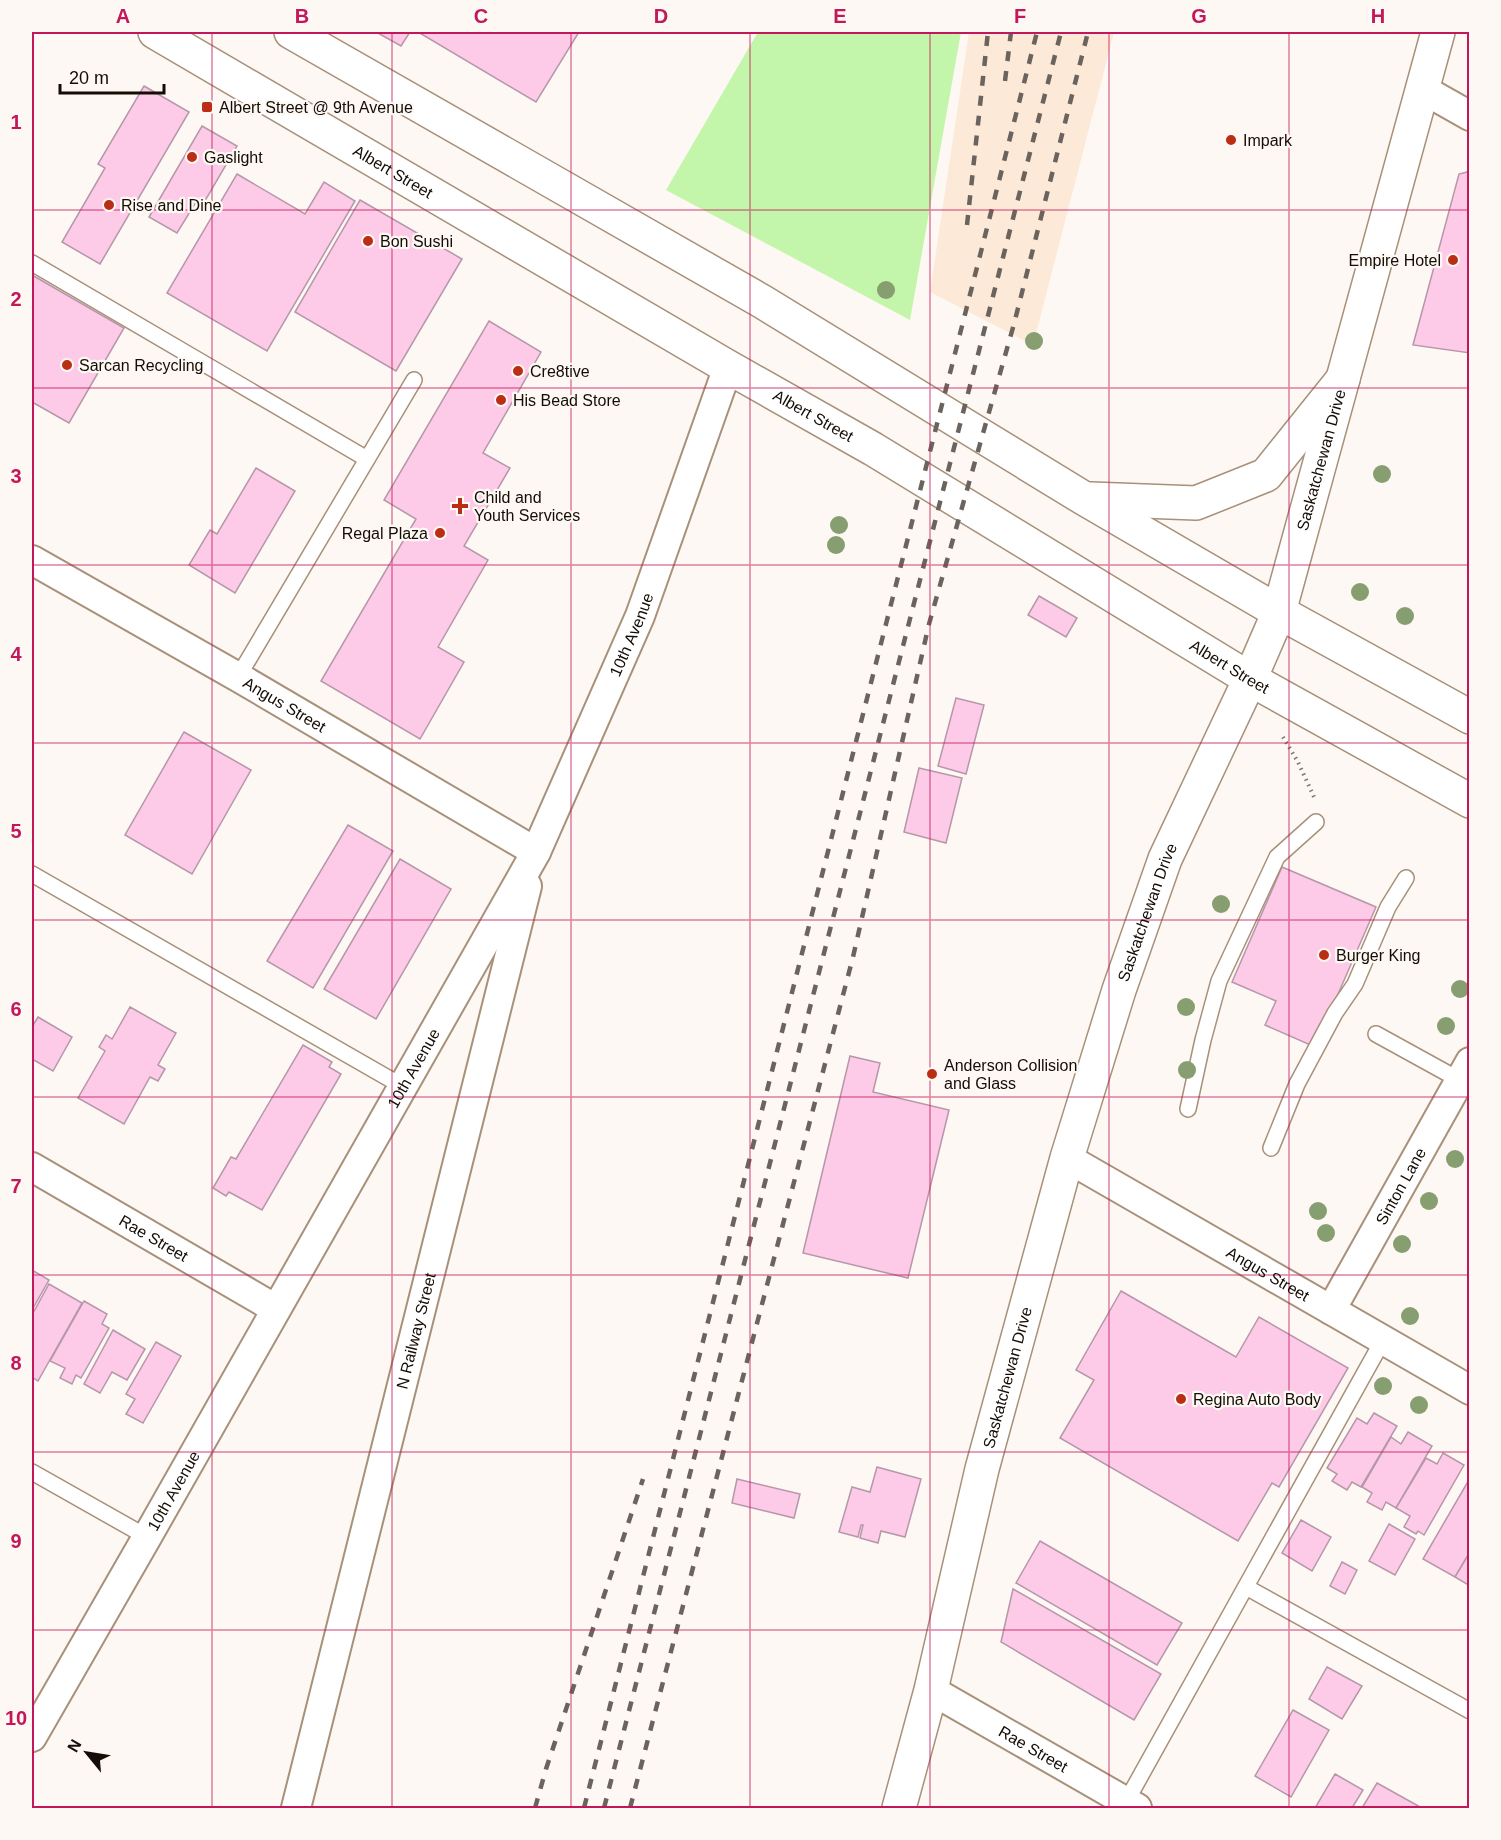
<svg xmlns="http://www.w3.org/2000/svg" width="1501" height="1840" font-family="Arial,sans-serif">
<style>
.built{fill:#fde9d7}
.green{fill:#c3f5ab}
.building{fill:#fdcbe7;stroke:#b697a9;stroke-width:1.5}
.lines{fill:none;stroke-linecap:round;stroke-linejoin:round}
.service-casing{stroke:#a89079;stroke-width:18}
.minor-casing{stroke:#a89079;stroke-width:32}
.secondary-casing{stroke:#a89079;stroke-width:36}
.primary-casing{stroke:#a89079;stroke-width:36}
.path{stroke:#7f7872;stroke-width:4;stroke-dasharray:1.5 4.5;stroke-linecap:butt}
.service{stroke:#fff;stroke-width:15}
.minor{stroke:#fff;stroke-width:28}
.secondary{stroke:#fff;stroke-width:33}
.primary{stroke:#fff;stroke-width:33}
.rail{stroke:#6b645e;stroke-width:4.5;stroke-dasharray:10 10;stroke-linecap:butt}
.tree{fill:#879e71}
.grid{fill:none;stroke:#c2185b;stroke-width:1.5;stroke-opacity:0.55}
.poi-dot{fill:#ba2e15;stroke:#fdf8f3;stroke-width:2}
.labels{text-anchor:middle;stroke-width:4.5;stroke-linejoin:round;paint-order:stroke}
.poi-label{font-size:16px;fill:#140c05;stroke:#fdf8f3;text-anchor:start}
.street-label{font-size:16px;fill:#140c05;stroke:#fdf8f3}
.neatline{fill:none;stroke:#c2185b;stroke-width:2}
.grid-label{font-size:20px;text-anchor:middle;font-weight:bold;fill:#c2185b}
</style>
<rect width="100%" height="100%" fill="#fdf8f3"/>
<path class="built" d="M 969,32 L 1114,32 L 1033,345 L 930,292 Z"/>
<path class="green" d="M 758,32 L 961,32 L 910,320 L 666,190 Z"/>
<g class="building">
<path d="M 376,32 L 410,32 L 401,46 Z"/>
<path d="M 418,32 L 579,32 L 536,102 Z"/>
<path d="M 144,86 L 189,112 L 100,264 L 62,242 L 105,168 L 98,164 Z"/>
<path d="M 202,126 L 237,146 L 202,206 L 196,202 L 177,233 L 149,217 Z"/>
<path d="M 1469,168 L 1470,353 L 1413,345 L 1459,174 L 1467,172 Z"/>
<path d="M 237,174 L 305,214 L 324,182 L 355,201 L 267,351 L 167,293 Z"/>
<path d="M 360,200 L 462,259 L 396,371 L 295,312 Z"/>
<path d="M 32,275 L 124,328 L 69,423 L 32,402 Z"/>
<path d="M 489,321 L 541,352 L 483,453 L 510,468 L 464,546 L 488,560 L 438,647 L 464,662 L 420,739 L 321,681 L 416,519 L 384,500 Z"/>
<path d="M 256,468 L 295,491 L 235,593 L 189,565 L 210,530 L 217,534 Z"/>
<path d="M 1039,596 L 1077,618 L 1066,637 L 1028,615 Z"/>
<path d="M 956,698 L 984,705 L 966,774 L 938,766 Z"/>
<path d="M 184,732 L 251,770 L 192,874 L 125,835 Z"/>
<path d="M 919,768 L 962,778 L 946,843 L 904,832 Z"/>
<path d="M 348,825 L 393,851 L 313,988 L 267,961 Z"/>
<path d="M 400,859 L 451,889 L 376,1019 L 324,989 Z"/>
<path d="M 1282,867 L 1376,907 L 1315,1047 L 1265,1025 L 1276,1001 L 1232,982 Z"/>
<path d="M 130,1007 L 176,1033 L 158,1065 L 165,1069 L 158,1081 L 150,1077 L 124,1124 L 78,1098 L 105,1051 L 99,1047 L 106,1035 L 112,1039 Z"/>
<path d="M 38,1017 L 72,1037 L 53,1071 L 32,1059 L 32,1027 Z"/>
<path d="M 303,1045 L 332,1062 L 329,1067 L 341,1074 L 262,1210 L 229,1192 L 226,1196 L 213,1188 L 231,1157 L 236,1159 Z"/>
<path d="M 850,1056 L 880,1063 L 873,1092 L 949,1110 L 908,1278 L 803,1253 Z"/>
<path d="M 32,1270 L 49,1280 L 32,1310 Z"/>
<path d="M 49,1284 L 82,1303 L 38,1381 L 32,1377 L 32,1315 Z"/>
<path d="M 1121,1291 L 1236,1357 L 1259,1317 L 1348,1368 L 1279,1487 L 1272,1483 L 1238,1541 L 1060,1438 L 1094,1380 L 1076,1370 Z"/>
<path d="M 84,1301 L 107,1314 L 102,1324 L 109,1328 L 81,1378 L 76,1375 L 72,1384 L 60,1378 L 65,1368 L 50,1361 Z"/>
<path d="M 113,1330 L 145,1349 L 127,1380 L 112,1372 L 100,1393 L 84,1384 Z"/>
<path d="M 156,1342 L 181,1356 L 143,1423 L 126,1414 L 135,1399 L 126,1394 Z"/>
<path d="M 1374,1413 L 1397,1426 L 1361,1487 L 1352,1482 L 1347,1490 L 1332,1481 L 1337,1474 L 1327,1468 L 1357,1418 L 1367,1424 Z"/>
<path d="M 1408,1432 L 1432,1446 L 1396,1508 L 1386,1502 L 1382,1510 L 1367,1502 L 1372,1493 L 1362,1487 L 1391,1437 L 1401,1444 Z"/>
<path d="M 1443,1453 L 1464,1465 L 1424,1535 L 1418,1531 L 1416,1534 L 1404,1527 L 1410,1516 L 1396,1508 L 1426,1458 L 1437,1464 Z"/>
<path d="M 877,1467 L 921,1479 L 905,1537 L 881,1531 L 878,1543 L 860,1538 L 863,1525 L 861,1525 L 858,1537 L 839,1532 L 852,1487 L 870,1492 Z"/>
<path d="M 1470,1478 L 1470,1552 L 1455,1577 L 1423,1559 Z"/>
<path d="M 737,1479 L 800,1494 L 794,1518 L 732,1503 Z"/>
<path d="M 1301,1520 L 1331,1537 L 1312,1571 L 1282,1553 Z"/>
<path d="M 1389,1524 L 1415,1539 L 1395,1575 L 1369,1561 Z"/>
<path d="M 1040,1541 L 1182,1623 L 1157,1665 L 1016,1583 Z"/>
<path d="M 1470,1552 L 1470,1586 L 1455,1577 Z"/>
<path d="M 1342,1562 L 1357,1570 L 1345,1594 L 1330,1586 Z"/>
<path d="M 1013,1589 L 1161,1674 L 1134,1720 L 1001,1642 Z"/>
<path d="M 1327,1667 L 1362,1686 L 1342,1719 L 1309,1699 Z"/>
<path d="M 1293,1710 L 1329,1730 L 1291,1797 L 1255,1776 Z"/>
<path d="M 1335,1774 L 1363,1790 L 1352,1808 L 1315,1808 Z"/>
<path d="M 1377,1783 L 1422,1808 L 1362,1808 Z"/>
</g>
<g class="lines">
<defs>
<g id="service">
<path d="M 32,263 L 367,459"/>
<path d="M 238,677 L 414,380"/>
<path d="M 32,874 L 402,1086"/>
<path d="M 1376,1034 L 1465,1083"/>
<path d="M 1188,1109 L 1203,1040 L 1219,981 L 1277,857 L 1316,822"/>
<path d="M 1271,1148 L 1297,1084 L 1335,1013 L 1355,984 L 1388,907 L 1406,878"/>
<path d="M 32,1472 L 147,1537"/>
<path d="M 1246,1587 L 1470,1711"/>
<path d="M 1126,1802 L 1383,1340"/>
</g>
<g id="minor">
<path d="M 1424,90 L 1470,116"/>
<path id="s1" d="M 32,560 L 238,677 L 536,852"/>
<path id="s2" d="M 1067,1158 L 1470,1390"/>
<path id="s3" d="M 32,1167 L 276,1309"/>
<path id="s4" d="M 1331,1310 L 1470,1062"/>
<path id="s5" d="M 931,1690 L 1137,1808"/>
<path id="s6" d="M 32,1737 L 147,1537 L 536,852 L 640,616 L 728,367"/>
<path id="s7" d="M 296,1808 L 527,886"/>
</g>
<g id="secondary">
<path id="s8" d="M 899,1808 L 931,1690 L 982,1469 L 1067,1158 L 1119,990 L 1165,859 L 1250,679 L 1279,612 L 1438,32"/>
</g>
<g id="primary">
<path id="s9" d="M 155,32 L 728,367 L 873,449 L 1250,679 L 1470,801"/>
<path d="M 291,32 L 763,302 L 1085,499 L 1279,612 L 1470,717"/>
<path d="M 1091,499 L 1196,503 L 1266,475 L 1343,379"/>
</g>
</defs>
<use href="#service" class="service-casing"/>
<use href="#minor" class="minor-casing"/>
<use href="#secondary" class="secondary-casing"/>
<use href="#primary" class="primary-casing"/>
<path class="path" d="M 1283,737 L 1298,762 L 1314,797"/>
<use href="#service" class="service"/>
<use href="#minor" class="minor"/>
<use href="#secondary" class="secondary"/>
<use href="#primary" class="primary"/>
<g class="rail">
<path d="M 1005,81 L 1011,32"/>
<path d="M 967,225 L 988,32"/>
<path d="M 535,1808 L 546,1769 L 643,1479"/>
<path d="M 584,1808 L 1037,32"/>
<path d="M 604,1808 L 1061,32"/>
<path d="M 630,1808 L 853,957 L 929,624 L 1014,324 L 1088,32"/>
</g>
</g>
<g class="tree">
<circle cx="886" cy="290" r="9"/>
<circle cx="1034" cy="341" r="9"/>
<circle cx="1382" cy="474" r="9"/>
<circle cx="839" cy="525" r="9"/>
<circle cx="836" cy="545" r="9"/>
<circle cx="1360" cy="592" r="9"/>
<circle cx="1405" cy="616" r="9"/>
<circle cx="1221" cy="904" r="9"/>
<circle cx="1460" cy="989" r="9"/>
<circle cx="1186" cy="1007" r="9"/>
<circle cx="1446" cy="1026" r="9"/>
<circle cx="1187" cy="1070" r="9"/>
<circle cx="1455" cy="1159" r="9"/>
<circle cx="1429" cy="1201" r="9"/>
<circle cx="1318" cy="1211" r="9"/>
<circle cx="1326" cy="1233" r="9"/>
<circle cx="1402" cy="1244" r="9"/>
<circle cx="1410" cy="1316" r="9"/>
<circle cx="1383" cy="1386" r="9"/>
<circle cx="1419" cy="1405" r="9"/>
</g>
<path class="grid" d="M 212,32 L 212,1808M 392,32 L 392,1808M 571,32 L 571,1808M 750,32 L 750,1808M 930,32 L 930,1808M 1109,32 L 1109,1808M 1289,32 L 1289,1808M 32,210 L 1470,210M 32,388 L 1470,388M 32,565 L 1470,565M 32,743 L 1470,743M 32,920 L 1470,920M 32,1097 L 1470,1097M 32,1275 L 1470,1275M 32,1452 L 1470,1452M 32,1630 L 1470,1630"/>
<g class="poi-dot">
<rect x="201" y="101" width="12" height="12" rx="3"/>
<circle cx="1231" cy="140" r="6"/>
<circle cx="192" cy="157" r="6"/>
<circle cx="109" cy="205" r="6"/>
<circle cx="368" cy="241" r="6"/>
<circle cx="1453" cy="260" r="6"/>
<circle cx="67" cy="365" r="6"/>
<circle cx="518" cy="371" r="6"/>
<circle cx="501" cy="400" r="6"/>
<path d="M457 497h6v6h6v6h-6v6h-6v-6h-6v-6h6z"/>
<circle cx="440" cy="533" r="6"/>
<circle cx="1324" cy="955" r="6"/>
<circle cx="932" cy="1074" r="6"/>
<circle cx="1181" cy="1399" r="6"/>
</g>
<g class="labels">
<g class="poi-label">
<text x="219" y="113">Albert Street @ 9th Avenue</text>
<text x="1243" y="146">Impark</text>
<text x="204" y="163">Gaslight</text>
<text x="121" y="211">Rise and Dine</text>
<text x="380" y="247">Bon Sushi</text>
<text x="1441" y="266" text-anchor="end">Empire Hotel</text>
<text x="79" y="371">Sarcan Recycling</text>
<text x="530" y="377">Cre8tive</text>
<text x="513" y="406">His Bead Store</text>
<text x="474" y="503">Child and<tspan x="474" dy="18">Youth Services</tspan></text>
<text x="428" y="539" text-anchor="end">Regal Plaza</text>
<text x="1336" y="961">Burger King</text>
<text x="944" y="1071">Anderson Collision<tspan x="944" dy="18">and Glass</tspan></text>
<text x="1193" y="1405">Regina Auto Body</text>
</g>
<g class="street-label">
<text dy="6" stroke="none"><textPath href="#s9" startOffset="276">Albert Street</textPath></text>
<text dy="6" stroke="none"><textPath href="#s9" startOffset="762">Albert Street</textPath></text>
<text dy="6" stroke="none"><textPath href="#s8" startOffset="1416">Saskatchewan Drive</textPath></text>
<text dy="6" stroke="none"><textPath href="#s6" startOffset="1256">10th Avenue</textPath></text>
<text dy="6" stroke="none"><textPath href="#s9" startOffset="1248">Albert Street</textPath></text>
<text dy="6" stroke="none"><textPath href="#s1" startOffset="291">Angus Street</textPath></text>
<text dy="6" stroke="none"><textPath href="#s8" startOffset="930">Saskatchewan Drive</textPath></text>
<text dy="6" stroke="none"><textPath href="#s6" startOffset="770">10th Avenue</textPath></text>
<text dy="6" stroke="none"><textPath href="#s4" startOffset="142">Sinton Lane</textPath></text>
<text dy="6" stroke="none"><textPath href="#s3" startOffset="141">Rae Street</textPath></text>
<text dy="6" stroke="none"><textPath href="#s2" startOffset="232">Angus Street</textPath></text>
<text dy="6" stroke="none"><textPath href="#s7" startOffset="492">N Railway Street</textPath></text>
<text dy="6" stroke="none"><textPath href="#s8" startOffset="444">Saskatchewan Drive</textPath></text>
<text dy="6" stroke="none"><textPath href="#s6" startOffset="284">10th Avenue</textPath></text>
<text dy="6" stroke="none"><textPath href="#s5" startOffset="118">Rae Street</textPath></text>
</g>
</g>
<rect width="1501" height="1840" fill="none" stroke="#fdf8f3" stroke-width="66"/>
<g transform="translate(87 1753) rotate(300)" stroke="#fdf8f3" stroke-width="4.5" paint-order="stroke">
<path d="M0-4.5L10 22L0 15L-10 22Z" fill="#140c05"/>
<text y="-9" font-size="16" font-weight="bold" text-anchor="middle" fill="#140c05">N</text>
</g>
<path d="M60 84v9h104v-9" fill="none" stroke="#140c05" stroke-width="3"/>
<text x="69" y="84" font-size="18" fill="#140c05" stroke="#fdf8f3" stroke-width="4.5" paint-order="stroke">20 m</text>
<rect x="33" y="33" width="1435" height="1774" class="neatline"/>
<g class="grid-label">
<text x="123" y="23">A</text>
<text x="302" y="23">B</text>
<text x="481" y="23">C</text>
<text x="661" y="23">D</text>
<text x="840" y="23">E</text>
<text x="1020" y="23">F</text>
<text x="1199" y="23">G</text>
<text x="1378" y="23">H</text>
<text x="16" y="129">1</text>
<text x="16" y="306">2</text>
<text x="16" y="483">3</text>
<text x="16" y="661">4</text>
<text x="16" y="838">5</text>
<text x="16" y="1016">6</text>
<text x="16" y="1193">7</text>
<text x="16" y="1370">8</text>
<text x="16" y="1548">9</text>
<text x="16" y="1725">10</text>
</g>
</svg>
